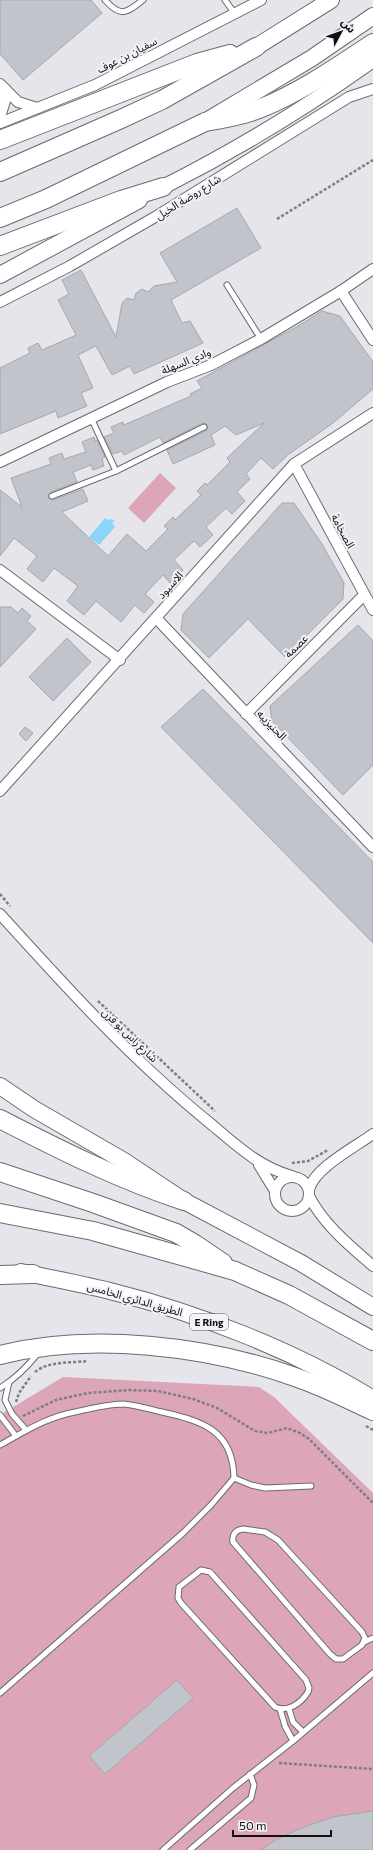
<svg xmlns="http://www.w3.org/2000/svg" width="373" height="1850" font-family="Commissioner,'Noto Sans Arabic',sans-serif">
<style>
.green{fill:#dca6b8}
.water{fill:#8cd4f9}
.building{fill:#c1c4cb;stroke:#a5a8ae}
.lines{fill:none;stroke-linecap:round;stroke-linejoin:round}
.lane-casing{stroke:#6b6a70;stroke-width:7}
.street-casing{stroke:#6b6a70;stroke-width:12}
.secondary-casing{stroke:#6b6a70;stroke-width:16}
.primary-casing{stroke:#6b6a70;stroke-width:18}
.highway-casing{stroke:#6b6a70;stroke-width:20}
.path{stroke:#7e7d82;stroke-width:2.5;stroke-dasharray:3 2;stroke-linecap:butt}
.lane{stroke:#fff;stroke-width:5}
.street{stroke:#fff;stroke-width:10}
.secondary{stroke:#fff;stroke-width:14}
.primary{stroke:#fff;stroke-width:16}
.highway{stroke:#fff;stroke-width:18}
.labels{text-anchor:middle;stroke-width:4;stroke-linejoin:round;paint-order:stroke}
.shield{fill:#f3f2f9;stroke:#555457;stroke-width:1}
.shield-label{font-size:10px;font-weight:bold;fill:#111012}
.street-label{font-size:11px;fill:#111012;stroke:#f3f2f9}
</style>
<rect width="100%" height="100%" fill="#e6e5ec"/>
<g class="green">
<path d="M 160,473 L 176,488 L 144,523 L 128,508 Z"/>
<path d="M 63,1377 L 259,1387 L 274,1397 L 373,1493 L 373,1850 L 0,1850 L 0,1415 Z"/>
</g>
<path class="water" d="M 105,518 L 109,520 L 111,519 L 115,521 L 112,523 L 115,527 L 99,545 L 89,537 Z"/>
<g class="building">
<path d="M 0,0 L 91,0 L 102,13 L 23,80 L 0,54 Z"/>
<path d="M 237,208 L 261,248 L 171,300 L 182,323 L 190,321 L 203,343 L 134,374 L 130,366 L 112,375 L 96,346 L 78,355 L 93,388 L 81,393 L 87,406 L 58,418 L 56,411 L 0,434 L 0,368 L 30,353 L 28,348 L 38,343 L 42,350 L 76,335 L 58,300 L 69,294 L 62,280 L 81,270 L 116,337 L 122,303 L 127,298 L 134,300 L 136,293 L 142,289 L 148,292 L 154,286 L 177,282 L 160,253 Z"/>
<path d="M 322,311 L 340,316 L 373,362 L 373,389 L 333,423 L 289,454 L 273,469 L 261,458 L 246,474 L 250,479 L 237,492 L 245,501 L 232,514 L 226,508 L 206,527 L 213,535 L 200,547 L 194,541 L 174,560 L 183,570 L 170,583 L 163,575 L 145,594 L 154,602 L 144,613 L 135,605 L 121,622 L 96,601 L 84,615 L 67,601 L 78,586 L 54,568 L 43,582 L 27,569 L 37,556 L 14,538 L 0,556 L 0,490 L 22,507 L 11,478 L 51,464 L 49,458 L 62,453 L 64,459 L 86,452 L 82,442 L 94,437 L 95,441 L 97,440 L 105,457 L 102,459 L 104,466 L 93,470 L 91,465 L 73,472 L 77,482 L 51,492 L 48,498 L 53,500 L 83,489 L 88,501 L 62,512 L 108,556 L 127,534 L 146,551 L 168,529 L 164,526 L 173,517 L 175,520 L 201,495 L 197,491 L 205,483 L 207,485 L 230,462 L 227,458 L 264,423 L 236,435 L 225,426 L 211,435 L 215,445 L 173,464 L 167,450 L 206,431 L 208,428 L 206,424 L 202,423 L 163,443 L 160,437 L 124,455 L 122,451 L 113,454 L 104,437 L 114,433 L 111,427 L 123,422 L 124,425 L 191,396 L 190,394 L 202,388 L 197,381 L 298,326 Z"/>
<path d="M 282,503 L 294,503 L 322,544 L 344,583 L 343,599 L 285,657 L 248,619 L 209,658 L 181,630 L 183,614 Z"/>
<path d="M 0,607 L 11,607 L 18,613 L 22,608 L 31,616 L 27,621 L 36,629 L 0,667 Z"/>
<path d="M 358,625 L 373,641 L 373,765 L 343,795 L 272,721 L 270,706 Z"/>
<path d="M 67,638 L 91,662 L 53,701 L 29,677 Z"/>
<path d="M 203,689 L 373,862 L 373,943 L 161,727 Z"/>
<path d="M 25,727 L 33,733 L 26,741 L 19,734 Z"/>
<path d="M 177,1680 L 193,1698 L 105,1774 L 89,1756 Z"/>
<path d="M 373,1811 L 373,1850 L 261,1850 L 277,1839 L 307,1826 L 333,1817 Z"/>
</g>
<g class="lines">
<defs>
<g id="lane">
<path d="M 105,0 C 121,18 126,13 143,0"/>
<path d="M 225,0 L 235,14"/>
<path d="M 227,285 L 261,339"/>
<path d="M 91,418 L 116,471"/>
<path d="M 52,496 L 116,471 L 204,427"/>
<path d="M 9,1382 L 5,1400 L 12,1414 L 26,1430"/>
<path d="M 0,1388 C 15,1379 28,1366 39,1352"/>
<path d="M 0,1415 L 16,1436"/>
<path d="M 0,1445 C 24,1432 47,1417 75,1412 C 88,1409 110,1404 123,1404 C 136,1405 149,1409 162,1412 C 202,1421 233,1430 234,1478 L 211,1505 L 183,1533 L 0,1693"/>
<path d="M 234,1478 L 251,1485 L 265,1488 L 311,1486"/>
<path d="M 243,1529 L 265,1532 L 278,1540 L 362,1632 L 365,1638 L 362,1645 L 343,1659 L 336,1659 L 330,1654 L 233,1542 C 232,1535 235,1530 243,1529 Z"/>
<path d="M 201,1570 L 210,1572 L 306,1680 L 309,1688 L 308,1692 C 301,1703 288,1713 275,1707 L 181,1603 L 178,1598 L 179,1587 Z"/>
<path d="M 364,1642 L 373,1638"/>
<path d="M 280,1709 L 285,1726 L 293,1741"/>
<path d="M 289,1709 L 293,1722 L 303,1732"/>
<path d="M 163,1850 L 233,1788 L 293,1741 L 373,1673"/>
<path d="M 190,1850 L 251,1798 L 254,1785 L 250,1774"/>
</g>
<g id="street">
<path d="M 0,84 L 18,102 L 37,108"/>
<path d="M 0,117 L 5,101 L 5,89"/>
<path d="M 0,123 L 95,85 L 261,0"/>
<path d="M 341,291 L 373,340"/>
<path d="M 0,302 L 70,266 L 155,217 L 349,97 L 373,89"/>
<path d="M 0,462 L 167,382 L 211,365 L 261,339 L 341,291 L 373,269"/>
<path d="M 294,464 L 373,610"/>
<path d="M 0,570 L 120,660"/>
<path d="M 156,618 L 373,847"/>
<path d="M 246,714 L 364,595"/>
<path d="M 0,791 L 294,464 L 373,413"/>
<path d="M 0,914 C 67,988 133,1061 211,1124 C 236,1145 259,1167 292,1176"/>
<path d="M 259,1165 L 275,1191"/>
<circle cx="292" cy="1194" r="17"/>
<path d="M 309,1190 C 313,1169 355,1147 373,1134"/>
<path d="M 309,1196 C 324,1225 349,1245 373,1266"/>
</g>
<path id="secondary" d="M 163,187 C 236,150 306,108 373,60"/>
<g id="primary">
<path d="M 256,47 L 331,0"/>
<path d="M 208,120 L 312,58 L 373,16"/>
<path d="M 0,275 L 139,200"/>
<path d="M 0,1086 L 34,1109 L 124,1161 L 184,1201 L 301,1263 L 373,1307"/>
<path d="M 21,1272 C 51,1278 81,1284 110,1291 C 198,1313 296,1351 373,1399"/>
</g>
<g id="highway">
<path d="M 0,140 L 197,63 L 230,54"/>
<path d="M 0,172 L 121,119 L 162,100 L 256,47"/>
<path d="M 0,218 L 46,199 L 205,122 C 223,119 242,116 259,109 C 299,93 337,67 373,43"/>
<path d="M 0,246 L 121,200 L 163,187"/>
<path d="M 0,1119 C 60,1150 120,1180 184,1201"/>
<path d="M 0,1172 L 93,1203 L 176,1233 L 195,1244 L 223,1263"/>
<path d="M 0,1213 L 93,1231 L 235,1271 L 289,1295 L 373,1341"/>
<path d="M 0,1275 L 33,1274"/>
<path d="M 0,1355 C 91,1332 208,1346 295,1377 C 322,1386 347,1399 373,1411"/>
</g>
</defs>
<use href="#lane" class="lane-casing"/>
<use href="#street" class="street-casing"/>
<use href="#secondary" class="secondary-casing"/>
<use href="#primary" class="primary-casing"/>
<use href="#highway" class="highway-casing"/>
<g class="path">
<path d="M 277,219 L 373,160"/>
<path d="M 0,894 L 10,906"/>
<path d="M 98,1001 L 215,1111"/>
<path d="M 292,1163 L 308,1161 L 328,1150"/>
<path d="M 35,1372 C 48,1361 71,1363 88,1361"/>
<path d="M 16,1402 L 19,1393 L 31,1376"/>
<path d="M 23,1416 L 56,1400 L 88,1393 L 129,1390 L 158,1391 L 193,1399 L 217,1408 L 255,1431 L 268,1433 L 287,1428 L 300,1433 L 309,1439 L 373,1503"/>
<path d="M 366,1426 L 373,1430"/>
<path d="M 279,1763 L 373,1769"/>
</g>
<use href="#lane" class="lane"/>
<use href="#street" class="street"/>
<use href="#secondary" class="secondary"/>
<use href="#primary" class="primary"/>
<use href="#highway" class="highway"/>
</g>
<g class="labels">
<rect class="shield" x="190" y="1314" width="38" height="16" rx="3"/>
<g class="shield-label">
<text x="209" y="1326">E Ring</text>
</g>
<g class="street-label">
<text transform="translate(127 55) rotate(-27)" y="4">سفيان بن عوف</text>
<text transform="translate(188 197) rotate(-32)" y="4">شارع روضة الخيل</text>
<text transform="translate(186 361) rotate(-22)" y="4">وادي السهلة</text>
<text transform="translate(343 531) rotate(62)" y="4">الصخامة</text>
<text transform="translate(170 585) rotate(-48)" y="4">الاسيود</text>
<text transform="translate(296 646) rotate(-45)" y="4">عصمة</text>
<text transform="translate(272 725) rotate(46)" y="4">الحنيزيبه</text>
<text transform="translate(130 1035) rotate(44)" y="4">شارع راس بو قرن</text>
<text transform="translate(135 1299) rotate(16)" y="4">الطريق الدائري الخامس</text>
</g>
</g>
<g transform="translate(341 32) rotate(49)" stroke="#f3f2f9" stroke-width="3" paint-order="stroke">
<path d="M0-3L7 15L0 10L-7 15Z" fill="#111012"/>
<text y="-6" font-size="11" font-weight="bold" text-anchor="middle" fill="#111012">ش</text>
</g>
<path d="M233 1830v6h98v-6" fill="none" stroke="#111012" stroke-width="2"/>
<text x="239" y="1830" font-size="12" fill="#111012" stroke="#f3f2f9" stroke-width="3" paint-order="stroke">50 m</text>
</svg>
